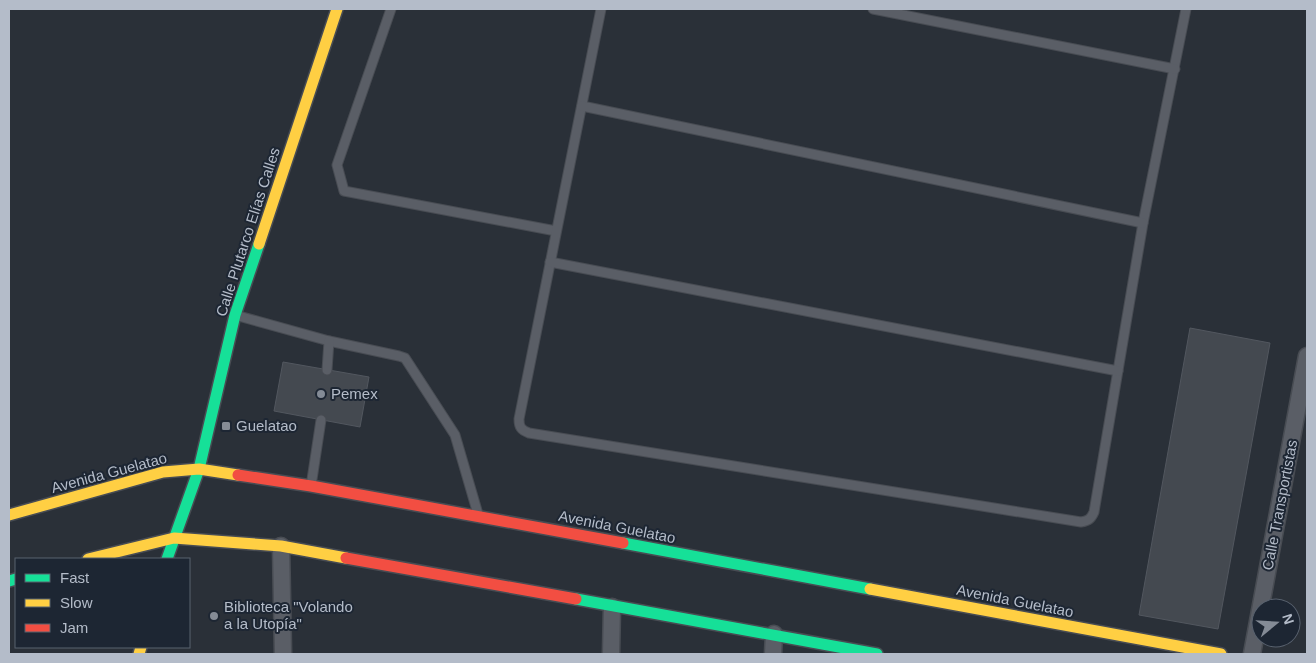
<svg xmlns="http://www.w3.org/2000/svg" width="1316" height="663" font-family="Helvetica,sans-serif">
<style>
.building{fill:#444950;stroke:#52575f}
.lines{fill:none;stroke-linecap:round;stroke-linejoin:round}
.lane-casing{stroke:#484c53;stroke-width:11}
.street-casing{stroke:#484c53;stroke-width:19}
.fast-casing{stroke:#484c53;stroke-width:14}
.slow-casing{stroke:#484c53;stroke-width:14}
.jam-casing{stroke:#484c53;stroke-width:14}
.lane{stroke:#5a5e66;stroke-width:9}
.street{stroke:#5a5e66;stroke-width:16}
.fast{stroke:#16e098;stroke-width:11}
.slow{stroke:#ffcf43;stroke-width:11}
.jam{stroke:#f24e42;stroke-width:11}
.poi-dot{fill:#848b96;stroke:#1d2633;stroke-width:2}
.labels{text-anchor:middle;stroke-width:4;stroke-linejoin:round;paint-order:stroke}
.street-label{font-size:15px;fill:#b4bcc9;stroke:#1d2633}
.poi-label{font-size:15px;fill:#b4bcc9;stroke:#1d2633;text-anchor:start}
</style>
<rect width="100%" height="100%" fill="#2a3038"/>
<g class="building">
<path d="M 1190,328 L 1270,343 L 1218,629 L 1139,615 Z"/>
<path d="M 283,362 L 369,377 L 360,427 L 274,411 Z"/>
</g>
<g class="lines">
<defs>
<g id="lane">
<path d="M 391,9 L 337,165 L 344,191 L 556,231"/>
<path d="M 601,9 L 519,419 C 519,427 521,430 529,433 L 1081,522 C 1088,521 1091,519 1094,512 L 1143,223 L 1186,9"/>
<path d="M 873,9 L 1175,69"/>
<path d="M 582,106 L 1143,223"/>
<path d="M 550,262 L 1118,371"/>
<path d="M 235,315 L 329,341 L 399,356 L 405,358 L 455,435 L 478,514"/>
<path d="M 327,370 L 329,341"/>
<path d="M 311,486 L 321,420"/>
</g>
<g id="street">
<path d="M 281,546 L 283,654"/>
<path d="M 611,654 L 612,607"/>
<path d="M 773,654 L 774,634"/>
<path d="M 1252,654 L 1307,356"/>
</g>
<g id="fast">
<path d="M 623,543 L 870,589"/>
<path d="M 167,559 L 199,469 L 235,315 L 259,244"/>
<path d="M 9,581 L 16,579"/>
<path d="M 576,599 L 877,654"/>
</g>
<g id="slow">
<path d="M 259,244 L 337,9"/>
<path d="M 9,515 L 163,472 L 199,469 L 238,475"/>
<path d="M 88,559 L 174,538 L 281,546 L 346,558"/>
<path d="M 870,589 L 1221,654"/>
<path d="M 139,654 L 141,647"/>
</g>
<g id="jam">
<path d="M 238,475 L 311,486 L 623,543"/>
<path d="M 346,558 L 576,599"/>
</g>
</defs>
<use href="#lane" class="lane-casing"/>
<use href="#street" class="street-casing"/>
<use href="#fast" class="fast-casing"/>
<use href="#slow" class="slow-casing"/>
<use href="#jam" class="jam-casing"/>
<use href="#lane" class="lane"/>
<use href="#street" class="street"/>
<use href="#fast" class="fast"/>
<use href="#slow" class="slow"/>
<use href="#jam" class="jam"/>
</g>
<g class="poi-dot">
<circle cx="321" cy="394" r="5"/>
<rect x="221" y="421" width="10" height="10" rx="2.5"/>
<circle cx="214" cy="616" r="5"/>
</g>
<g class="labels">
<g class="street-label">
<text transform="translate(248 232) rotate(-72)" y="5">Calle Plutarco Elías Calles</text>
<text transform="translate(109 473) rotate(-15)" y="5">Avenida Guelatao</text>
<text transform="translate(1280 505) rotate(-79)" y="5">Calle Transportistas</text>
<text transform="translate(617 527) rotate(11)" y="5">Avenida Guelatao</text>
<text transform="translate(1015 601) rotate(11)" y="5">Avenida Guelatao</text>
</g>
<g class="poi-label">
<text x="331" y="399">Pemex</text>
<text x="236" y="431">Guelatao</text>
<text x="224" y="612">Biblioteca "Volando<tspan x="224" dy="17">a la Utopía"</tspan></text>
</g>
</g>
<rect width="1316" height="663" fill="none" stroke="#b4bcc9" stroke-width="20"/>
<rect x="15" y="558" width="175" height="90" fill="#1d2633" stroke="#59626f"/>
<rect x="25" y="574" width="25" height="8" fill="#16e098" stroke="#59626f"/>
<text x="60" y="583" font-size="15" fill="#b4bcc9">Fast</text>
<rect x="25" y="599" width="25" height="8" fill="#ffcf43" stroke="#59626f"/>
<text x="60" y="608" font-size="15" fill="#b4bcc9">Slow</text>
<rect x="25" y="624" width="25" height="8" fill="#f24e42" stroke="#59626f"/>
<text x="60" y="633" font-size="15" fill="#b4bcc9">Jam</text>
<g transform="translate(1276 623) rotate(72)"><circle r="24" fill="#1d2633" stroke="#59626f"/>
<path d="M0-4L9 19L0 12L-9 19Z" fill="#848b96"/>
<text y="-8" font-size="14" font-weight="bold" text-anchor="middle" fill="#b4bcc9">N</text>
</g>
</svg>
